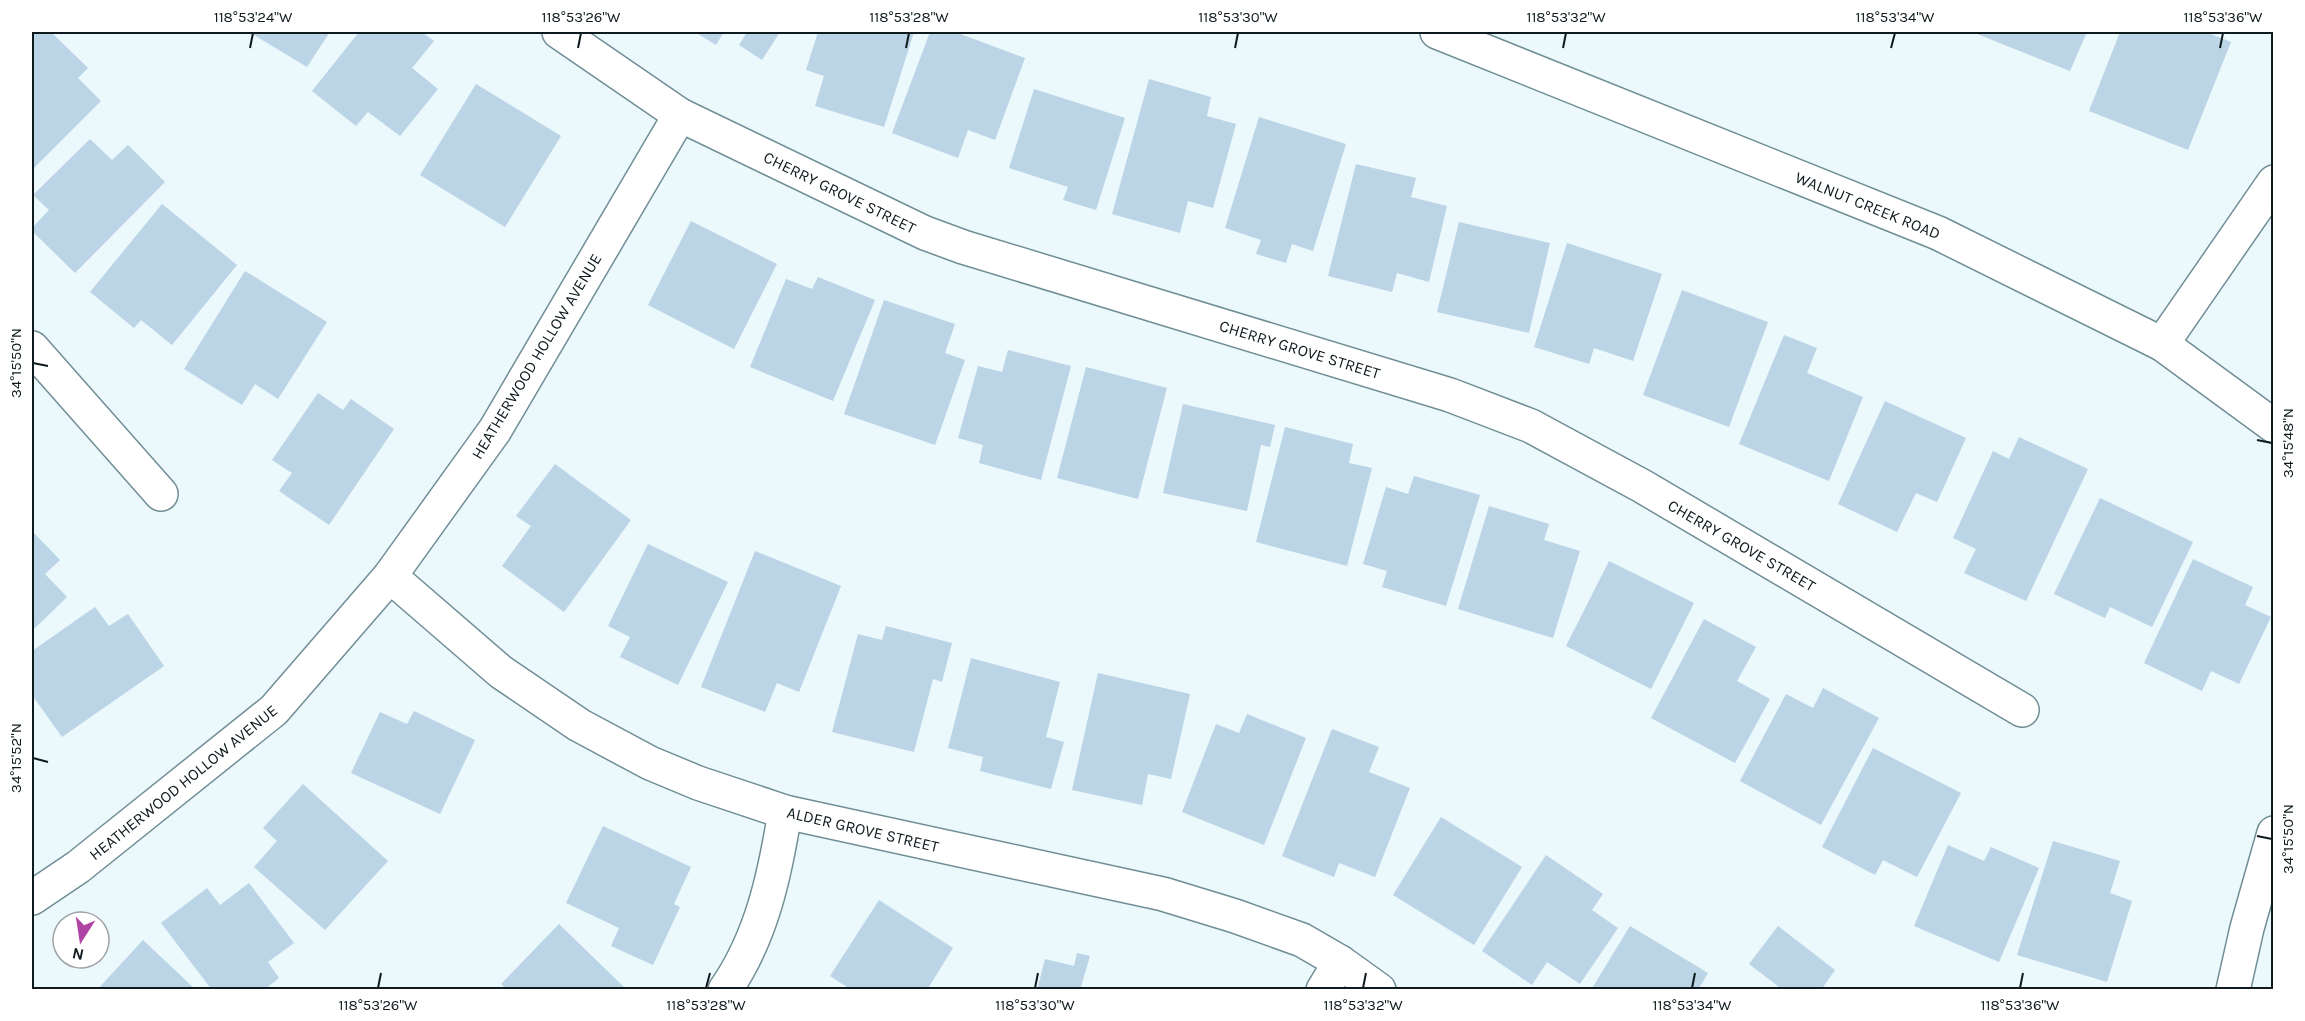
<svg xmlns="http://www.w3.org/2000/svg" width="2305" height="1021" font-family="Karla,sans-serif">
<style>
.building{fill:#bbd4e6}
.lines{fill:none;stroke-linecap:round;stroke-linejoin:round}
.street-casing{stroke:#6f8e96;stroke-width:36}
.secondary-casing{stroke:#6f8e96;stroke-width:36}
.street{stroke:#fff;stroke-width:33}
.secondary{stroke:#fff;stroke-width:33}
.ticks{fill:none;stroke:#0e1a1d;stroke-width:2}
.labels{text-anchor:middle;stroke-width:5;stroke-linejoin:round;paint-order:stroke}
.street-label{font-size:16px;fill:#0e1a1d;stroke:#fff}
.neatline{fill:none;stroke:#0e1a1d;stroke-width:2}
.ticks-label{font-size:15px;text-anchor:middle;fill:#0e1a1d}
</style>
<rect width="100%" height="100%" fill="#ebf8fc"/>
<g class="building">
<path d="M 36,32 L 51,32 L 88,68 L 78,78 L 101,101 L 32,170 L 32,36 Z"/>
<path d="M 249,32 L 330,32 L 307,67 Z"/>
<path d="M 359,32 L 422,32 L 434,41 L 412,68 L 438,89 L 400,136 L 368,112 L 356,126 L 312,91 Z"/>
<path d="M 695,32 L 724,32 L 716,45 Z"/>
<path d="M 747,32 L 780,32 L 762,60 L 739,45 Z"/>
<path d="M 818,32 L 914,32 L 884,127 L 815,106 L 824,76 L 806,70 Z"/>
<path d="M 930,32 L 955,32 L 1025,58 L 995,140 L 968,130 L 958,158 L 892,133 Z"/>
<path d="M 1972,32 L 2087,32 L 2070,71 Z"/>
<path d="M 2120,32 L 2206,32 L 2231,42 L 2188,150 L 2089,111 Z"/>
<path d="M 1149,79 L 1211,97 L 1207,116 L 1236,124 L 1213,208 L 1188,201 L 1180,233 L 1112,214 Z"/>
<path d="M 476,84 L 561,136 L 505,227 L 420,175 Z"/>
<path d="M 1034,89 L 1125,118 L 1096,210 L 1063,200 L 1068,187 L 1009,168 Z"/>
<path d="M 1259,117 L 1346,144 L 1313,251 L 1292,244 L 1286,263 L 1256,254 L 1261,240 L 1225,228 Z"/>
<path d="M 90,139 L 112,160 L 128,145 L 165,182 L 75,273 L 32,231 L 32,228 L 49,210 L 33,195 Z"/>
<path d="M 1356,164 L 1416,178 L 1411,197 L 1447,206 L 1429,282 L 1397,273 L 1392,292 L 1328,276 Z"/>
<path d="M 162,204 L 237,265 L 172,345 L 141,320 L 134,328 L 90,292 Z"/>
<path d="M 691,221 L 777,264 L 734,349 L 648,305 Z"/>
<path d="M 1459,222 L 1550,243 L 1529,333 L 1437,312 Z"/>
<path d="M 1567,243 L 1662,274 L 1633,361 L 1594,348 L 1589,364 L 1534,347 Z"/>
<path d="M 245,271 L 327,322 L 278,399 L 255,384 L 242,405 L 184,369 Z"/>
<path d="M 818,277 L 875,300 L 833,401 L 750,367 L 786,279 L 812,289 Z"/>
<path d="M 1682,290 L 1768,322 L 1729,427 L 1643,395 Z"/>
<path d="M 884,300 L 955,324 L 945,353 L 965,360 L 935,445 L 844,414 Z"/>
<path d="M 1784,335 L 1817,348 L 1807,373 L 1863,397 L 1829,481 L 1739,444 Z"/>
<path d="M 1008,350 L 1071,366 L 1041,480 L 979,463 L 983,445 L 958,438 L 978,366 L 1002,372 Z"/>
<path d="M 1086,367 L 1167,388 L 1138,499 L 1057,478 Z"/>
<path d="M 318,393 L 343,410 L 351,399 L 394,429 L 329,525 L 279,491 L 292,473 L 272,460 Z"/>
<path d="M 1885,401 L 1966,438 L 1937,502 L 1916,493 L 1897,532 L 1838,504 Z"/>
<path d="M 1183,404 L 1275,425 L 1270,447 L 1261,445 L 1247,511 L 1163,493 Z"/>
<path d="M 1285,427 L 1353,444 L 1349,463 L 1372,468 L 1347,566 L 1256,542 Z"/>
<path d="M 2019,437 L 2088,469 L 2026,601 L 1964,573 L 1976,549 L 1953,538 L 1993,451 L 2009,459 Z"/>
<path d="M 555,464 L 631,520 L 564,612 L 502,566 L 531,526 L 516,516 Z"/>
<path d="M 1414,476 L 1480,495 L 1446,606 L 1382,587 L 1387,571 L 1363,564 L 1386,487 L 1408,494 Z"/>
<path d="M 2100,498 L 2193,542 L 2152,627 L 2110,607 L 2105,618 L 2054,594 Z"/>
<path d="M 1489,506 L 1549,524 L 1544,540 L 1580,551 L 1553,638 L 1458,609 Z"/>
<path d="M 32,531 L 60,560 L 45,574 L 67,597 L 32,631 Z"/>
<path d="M 648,544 L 728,582 L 678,685 L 620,657 L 630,637 L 608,626 Z"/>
<path d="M 755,551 L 841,586 L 799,692 L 777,683 L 765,712 L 701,687 Z"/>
<path d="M 2193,559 L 2253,587 L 2245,605 L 2271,617 L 2239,684 L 2211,671 L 2202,691 L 2144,663 Z"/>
<path d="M 1609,561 L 1694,603 L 1651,689 L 1566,646 Z"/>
<path d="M 95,607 L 109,626 L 128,614 L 164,666 L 62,737 L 32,695 L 32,651 Z"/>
<path d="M 1704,619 L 1756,647 L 1737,681 L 1770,699 L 1735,763 L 1651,718 Z"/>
<path d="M 886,626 L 952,643 L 942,682 L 933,679 L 914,752 L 832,732 L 858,634 L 882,640 Z"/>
<path d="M 971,658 L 1060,682 L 1046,737 L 1064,742 L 1051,789 L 980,771 L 983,757 L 948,748 Z"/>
<path d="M 1098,673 L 1190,694 L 1171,779 L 1148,774 L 1142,805 L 1072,790 Z"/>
<path d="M 1823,688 L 1879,718 L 1821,825 L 1740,781 L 1786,694 L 1813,708 Z"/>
<path d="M 414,711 L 475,740 L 440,814 L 351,773 L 380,712 L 407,724 Z"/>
<path d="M 1247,714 L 1306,738 L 1264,845 L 1182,812 L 1216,724 L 1239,733 Z"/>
<path d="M 1332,729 L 1379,747 L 1369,772 L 1410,788 L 1375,877 L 1339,863 L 1334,877 L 1282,856 Z"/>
<path d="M 1873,748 L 1961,793 L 1917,877 L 1883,860 L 1875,875 L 1822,847 Z"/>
<path d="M 303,784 L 388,861 L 325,930 L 254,867 L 277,841 L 263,828 Z"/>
<path d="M 1441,817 L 1522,867 L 1474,945 L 1393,895 Z"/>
<path d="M 603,826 L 691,867 L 674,904 L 680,907 L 653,965 L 611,946 L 619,928 L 566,903 Z"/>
<path d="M 2053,841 L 2120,861 L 2110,893 L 2132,901 L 2107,982 L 2017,955 Z"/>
<path d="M 1948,845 L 1984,861 L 1991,847 L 2039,868 L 1999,962 L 1914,926 Z"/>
<path d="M 1546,855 L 1603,894 L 1592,910 L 1618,928 L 1580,984 L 1547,962 L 1532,985 L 1482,951 Z"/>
<path d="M 249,883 L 294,943 L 268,962 L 279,978 L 264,990 L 212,990 L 161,923 L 207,888 L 220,905 Z"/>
<path d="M 879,900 L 953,948 L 927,990 L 852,990 L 830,976 Z"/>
<path d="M 559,924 L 627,990 L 503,990 L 505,988 L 501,984 Z"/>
<path d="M 1630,926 L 1708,973 L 1698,990 L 1591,990 Z"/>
<path d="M 1778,926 L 1835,970 L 1821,990 L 1783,990 L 1749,964 Z"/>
<path d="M 143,940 L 196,990 L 97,990 Z"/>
<path d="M 1077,953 L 1090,956 L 1080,990 L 1037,990 L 1045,959 L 1074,966 Z"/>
</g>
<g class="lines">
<defs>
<g id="street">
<path d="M 559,32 L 680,115 L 925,233 L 963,247 L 1450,395 L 1531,426 L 1642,486 L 2022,710"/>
<path d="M 2162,344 L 2274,182"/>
<path d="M 32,348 L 161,494"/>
<path d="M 390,576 L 501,672 L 579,725 L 650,763 L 698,783 L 785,812 L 1163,894 L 1235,916 L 1302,940 L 1340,962 L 1379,990"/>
<path d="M 32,898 L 78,867 L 274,710 L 390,576 L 495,430 L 680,115"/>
<path d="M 725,990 C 762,937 775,874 785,812"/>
<path d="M 1323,990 L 1340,962"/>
</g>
<g id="secondary">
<path d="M 1437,32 L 1938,233 L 2162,344 L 2274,426"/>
<path d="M 2233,990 L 2247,928 L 2274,833"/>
</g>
</defs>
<use href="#street" class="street-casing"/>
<use href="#secondary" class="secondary-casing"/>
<use href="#street" class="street"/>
<use href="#secondary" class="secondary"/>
</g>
<path class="ticks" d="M 250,48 L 253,33M 578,48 L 581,33M 906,48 L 909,33M 1235,48 L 1238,33M 1563,48 L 1566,33M 1891,48 L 1895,33M 2220,48 L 2223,33M 33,363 L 48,366M 2257,440 L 2272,443M 33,758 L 48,762M 2257,836 L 2272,839M 378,988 L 381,973M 706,988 L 710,973M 1035,988 L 1038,973M 1363,988 L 1366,973M 1692,988 L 1695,973M 2020,988 L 2023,973"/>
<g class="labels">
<g class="street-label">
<text transform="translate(840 192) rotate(26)" y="6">CHERRY GROVE STREET</text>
<text transform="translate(1868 205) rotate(22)" y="6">WALNUT CREEK ROAD</text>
<text transform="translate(1300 349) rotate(17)" y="6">CHERRY GROVE STREET</text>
<text transform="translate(536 356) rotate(-59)" y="6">HEATHERWOOD HOLLOW AVENUE</text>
<text transform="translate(1742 545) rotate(30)" y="6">CHERRY GROVE STREET</text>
<text transform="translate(183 782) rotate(-39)" y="6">HEATHERWOOD HOLLOW AVENUE</text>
<text transform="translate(863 829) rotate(13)" y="6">ALDER GROVE STREET</text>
</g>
</g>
<rect width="2305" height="1021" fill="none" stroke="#ffffff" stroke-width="66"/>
<g transform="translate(81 940) rotate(192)"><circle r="28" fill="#ffffff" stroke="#9fa3a5" stroke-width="1.5"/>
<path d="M0-4.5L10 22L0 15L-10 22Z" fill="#b044a4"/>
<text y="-9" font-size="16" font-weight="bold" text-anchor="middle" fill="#0e1a1d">N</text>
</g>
<rect x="33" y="33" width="2239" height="955" class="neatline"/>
<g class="ticks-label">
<text x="253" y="22">118°53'24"W</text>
<text x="581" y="22">118°53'26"W</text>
<text x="909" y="22">118°53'28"W</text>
<text x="1238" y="22">118°53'30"W</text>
<text x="1566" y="22">118°53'32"W</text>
<text x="1895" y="22">118°53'34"W</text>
<text x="2223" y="22">118°53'36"W</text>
<text transform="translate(16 363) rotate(-90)" y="5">34°15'50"N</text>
<text transform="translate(2288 443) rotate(-90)" y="5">34°15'48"N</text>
<text transform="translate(16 758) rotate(-90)" y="5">34°15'52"N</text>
<text transform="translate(2288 839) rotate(-90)" y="5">34°15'50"N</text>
<text x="378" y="1010">118°53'26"W</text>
<text x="706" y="1010">118°53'28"W</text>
<text x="1035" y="1010">118°53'30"W</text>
<text x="1363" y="1010">118°53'32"W</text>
<text x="1692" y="1010">118°53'34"W</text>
<text x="2020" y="1010">118°53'36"W</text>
</g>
</svg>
